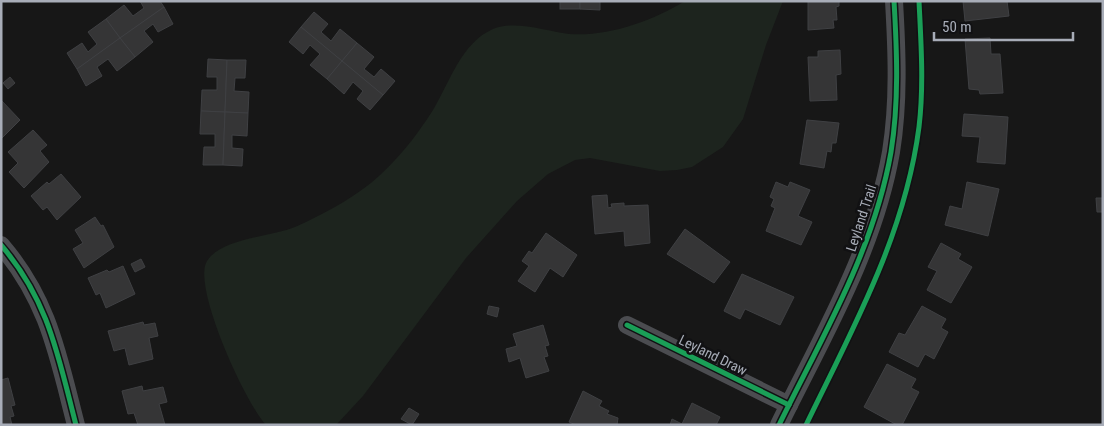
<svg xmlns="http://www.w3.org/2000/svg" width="1104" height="426" font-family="'Roboto Condensed',sans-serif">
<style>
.green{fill:#1d241e}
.building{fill:#353536;stroke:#3f4043}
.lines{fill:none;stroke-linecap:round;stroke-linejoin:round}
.minor{stroke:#4b4c50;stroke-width:18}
.cycleway-casing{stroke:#111113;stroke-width:8}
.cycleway{stroke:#1a9f57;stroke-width:5}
.labels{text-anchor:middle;stroke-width:5;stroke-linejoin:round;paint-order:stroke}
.street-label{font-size:14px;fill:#a8adb8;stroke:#111113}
</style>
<rect width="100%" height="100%" fill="#171717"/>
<path class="green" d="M 685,1 L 783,1 L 766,45 L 743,119 L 723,147 L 692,167 L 677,170 L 660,171 L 590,158 L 575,160 L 548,174 L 517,201 L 466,258 L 363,396 L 337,424 L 266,425 C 246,404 194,291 206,263 C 218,238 271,237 295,227 C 322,215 348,201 371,183 C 396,162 416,137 433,110 C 450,82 461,43 493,29 C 516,20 545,31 569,34 C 608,37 652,21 685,1 Z"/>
<g class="building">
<path d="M 140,1 L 160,1 L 164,7 L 120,38 L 106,19 L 124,5 L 133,16 L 144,8 Z"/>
<rect x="560" y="1" width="20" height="8"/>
<path d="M 580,1 L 600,1 L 600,10 L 580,9 Z"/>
<path d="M 808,1 L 839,1 L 839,6 L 836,7 L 837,20 L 833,20 L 834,28 L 808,30 Z"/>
<path d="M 963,1 L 1007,1 L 1009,16 L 965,21 Z"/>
<path d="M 164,7 L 173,24 L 158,32 L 153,24 L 144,31 L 153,42 L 135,57 L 120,38 Z"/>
<path d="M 314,12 L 328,24 L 321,32 L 331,41 L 340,29 L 357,43 L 342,61 L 301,27 Z"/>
<path d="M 106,19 L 120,38 L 77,69 L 67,53 L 82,43 L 88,52 L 97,44 L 88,32 Z"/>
<path d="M 301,27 L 342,61 L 327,79 L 310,65 L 320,54 L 310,45 L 303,54 L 289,42 Z"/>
<path d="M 120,38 L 135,57 L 117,71 L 108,59 L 97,67 L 102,76 L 86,86 L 77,69 Z"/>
<path d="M 990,38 L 991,54 L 1000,54 L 1003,93 L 980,94 L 979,90 L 969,89 L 965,39 Z"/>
<path d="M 357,43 L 374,57 L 364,69 L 374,77 L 381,69 L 395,81 L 383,95 L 342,61 Z"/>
<path d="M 840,50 L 841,74 L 836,75 L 837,100 L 810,101 L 808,57 L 818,57 L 818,51 Z"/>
<path d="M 208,59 L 227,60 L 225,112 L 201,111 L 202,90 L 217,90 L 217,77 L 207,77 Z"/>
<path d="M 227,60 L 246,60 L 245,78 L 235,78 L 234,91 L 249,92 L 248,113 L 225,112 Z"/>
<path d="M 342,61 L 383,95 L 370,110 L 357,99 L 363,91 L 353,82 L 344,94 L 327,79 Z"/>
<path d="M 10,77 L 15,83 L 8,89 L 3,83 Z"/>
<path d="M 1,100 L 20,120 L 1,139 Z"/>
<path d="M 201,111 L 225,112 L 223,165 L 203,165 L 204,147 L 215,147 L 215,134 L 200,134 Z"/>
<path d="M 225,112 L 248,113 L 247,136 L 232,135 L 232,148 L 243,149 L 242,166 L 223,165 Z"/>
<path d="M 964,114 L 1008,117 L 1005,164 L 977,162 L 980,137 L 962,136 Z"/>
<path d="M 807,120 L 839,123 L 836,143 L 832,143 L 831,152 L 827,151 L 824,168 L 800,164 Z"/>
<path d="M 33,130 L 47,145 L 40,151 L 49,162 L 24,188 L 9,172 L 18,163 L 8,152 Z"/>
<path d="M 61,174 L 81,197 L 57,220 L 47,207 L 43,210 L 31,196 L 47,182 L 49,184 Z"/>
<path d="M 776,182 L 788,187 L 790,182 L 810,190 L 798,216 L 812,222 L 801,245 L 766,231 L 775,208 L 771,206 L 774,199 L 770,197 Z"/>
<path d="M 967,182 L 999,189 L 988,236 L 945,225 L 950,206 L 962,209 Z"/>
<path d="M 607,195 L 608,208 L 612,207 L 611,204 L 624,203 L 624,206 L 648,205 L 650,243 L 625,246 L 624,231 L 595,234 L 592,196 Z"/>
<path d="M 1096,198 L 1103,198 L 1103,212 L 1097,212 Z"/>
<path d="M 95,217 L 101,226 L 103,225 L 114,247 L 84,268 L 73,249 L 83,243 L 75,230 Z"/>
<path d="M 685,229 L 730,262 L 714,283 L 667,254 Z"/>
<path d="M 546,233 L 577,255 L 563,277 L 550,268 L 535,292 L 518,281 L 529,266 L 522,261 L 529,251 L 532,253 Z"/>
<path d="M 941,243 L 961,254 L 958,259 L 972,267 L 951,303 L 927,290 L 937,271 L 928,267 Z"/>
<path d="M 141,259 L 145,267 L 135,272 L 131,264 Z"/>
<path d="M 123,266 L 135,294 L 106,308 L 100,293 L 96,295 L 88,278 L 107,270 L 109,272 Z"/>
<path d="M 742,274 L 794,297 L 780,325 L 745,309 L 740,319 L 724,311 Z"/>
<path d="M 489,306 L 499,308 L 497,317 L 487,314 Z"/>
<path d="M 922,306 L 946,319 L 941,328 L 948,332 L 934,359 L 925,354 L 918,367 L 889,352 L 899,333 L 905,335 Z"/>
<path d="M 143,322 L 144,325 L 155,323 L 158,336 L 149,338 L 153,359 L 129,365 L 125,348 L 114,351 L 108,331 Z"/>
<path d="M 543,325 L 549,345 L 545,346 L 548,356 L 544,357 L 549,371 L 526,378 L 520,358 L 509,362 L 506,349 L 517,346 L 513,334 Z"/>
<path d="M 887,364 L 916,379 L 911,388 L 919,392 L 902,425 L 897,425 L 864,407 Z"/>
<path d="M 8,378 L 15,405 L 11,406 L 14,416 L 10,417 L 12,425 L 1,425 L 1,380 Z"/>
<path d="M 142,386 L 143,391 L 163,387 L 167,402 L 159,404 L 165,425 L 138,425 L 134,413 L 128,414 L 122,391 Z"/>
<path d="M 583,391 L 602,401 L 599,406 L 609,411 L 607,414 L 618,418 L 617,425 L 576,425 L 569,422 Z"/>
<path d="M 692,403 L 720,417 L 716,425 L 670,425 L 672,419 L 682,424 Z"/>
<path d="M 409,408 L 419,414 L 412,425 L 401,419 Z"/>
</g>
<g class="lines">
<g class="minor">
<path d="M 1,245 C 49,301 58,356 76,425"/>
<path d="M 627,325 L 789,405"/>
<path d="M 779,425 C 822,337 874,250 891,152 C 899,102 897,52 894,1"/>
</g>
<defs>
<g id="cycleway">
<path d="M 1,245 C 49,301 58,356 76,425"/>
<path d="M 627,325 L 789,405"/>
<path d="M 779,425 C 822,337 874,250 891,152 C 899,102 897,52 894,1"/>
<path d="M 806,425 C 853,328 905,235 919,127 C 924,85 921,43 919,1"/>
</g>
</defs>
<use href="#cycleway" class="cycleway-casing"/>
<use href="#cycleway" class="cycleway"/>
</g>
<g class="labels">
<g class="street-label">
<text transform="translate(861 218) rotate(-72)" y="5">Leyland Trail</text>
<text transform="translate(713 355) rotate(26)" y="5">Leyland Draw</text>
</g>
</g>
<rect width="1104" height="426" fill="none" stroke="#a8adb8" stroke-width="5"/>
<path d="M934 32v8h139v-8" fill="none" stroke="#a8adb8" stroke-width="2.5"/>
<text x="942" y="32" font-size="15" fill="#a8adb8" stroke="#111113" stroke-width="4" paint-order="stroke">50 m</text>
</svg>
